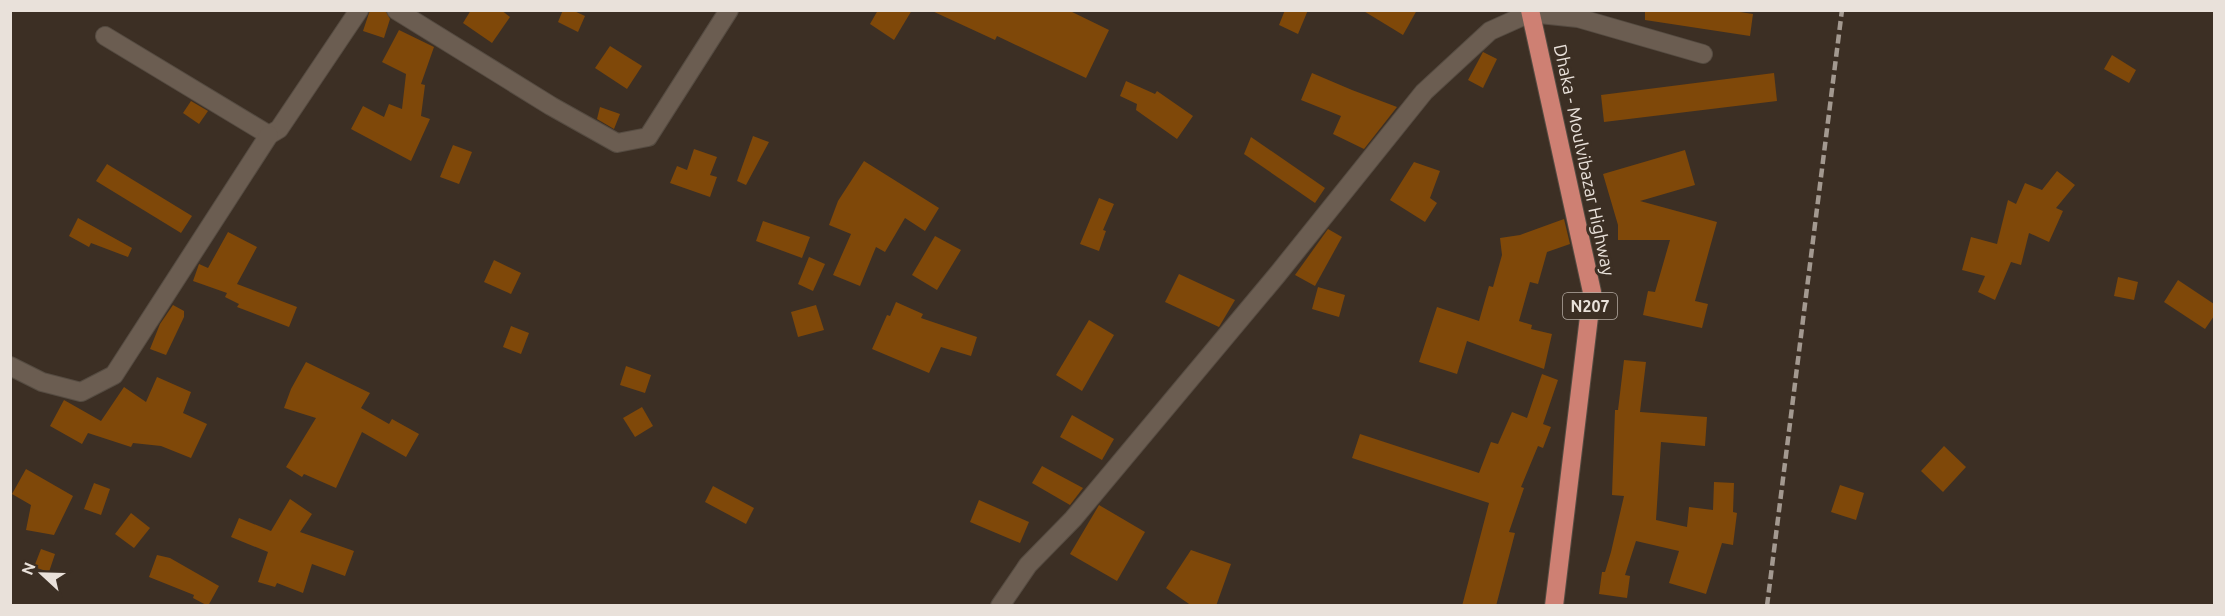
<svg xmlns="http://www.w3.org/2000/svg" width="2225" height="616" font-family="Ubuntu,sans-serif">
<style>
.building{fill:#7f4809}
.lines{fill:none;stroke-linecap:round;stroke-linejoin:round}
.minor-casing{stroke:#564c42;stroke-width:20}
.highway-casing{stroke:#564c42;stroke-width:20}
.minor{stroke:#6b5d51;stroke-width:18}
.highway{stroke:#ce8073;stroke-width:18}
.rail{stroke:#a39990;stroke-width:4.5;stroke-dasharray:9 4.5;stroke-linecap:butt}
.labels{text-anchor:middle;stroke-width:6;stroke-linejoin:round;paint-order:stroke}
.shield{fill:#3c2f24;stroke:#b5aca3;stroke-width:1.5}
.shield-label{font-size:16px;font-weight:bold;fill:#e9e1da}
.street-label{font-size:18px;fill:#e9e1da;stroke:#3c2f24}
</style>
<rect width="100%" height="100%" fill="#3c2f24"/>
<g class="building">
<path d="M 370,10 L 385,10 L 390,19 L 384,38 L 363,31 Z"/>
<path d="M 471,10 L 501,10 L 510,17 L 492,43 L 463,23 Z"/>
<path d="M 563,10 L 572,10 L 585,16 L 578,32 L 558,22 Z"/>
<path d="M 878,10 L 912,10 L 894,40 L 870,24 Z"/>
<path d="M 930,10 L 1068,10 L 1109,30 L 1086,78 L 997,36 L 995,40 Z"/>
<path d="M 1285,10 L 1308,10 L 1298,34 L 1279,25 Z"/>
<path d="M 1362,10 L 1417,10 L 1403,35 Z"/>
<path d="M 1645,10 L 1727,10 L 1753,14 L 1750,36 L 1645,20 Z"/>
<path d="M 399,30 L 434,47 L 421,84 L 425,85 L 421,116 L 430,119 L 411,161 L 351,129 L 363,106 L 384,117 L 389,104 L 402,109 L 406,74 L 382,62 Z"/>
<path d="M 610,46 L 642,66 L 627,89 L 595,68 Z"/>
<path d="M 1483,52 L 1497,59 L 1483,88 L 1468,80 Z"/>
<path d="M 2112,55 L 2136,70 L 2129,83 L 2104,69 Z"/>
<path d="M 1312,73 L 1352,90 L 1397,107 L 1364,149 L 1333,134 L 1341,116 L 1301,100 Z"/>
<path d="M 1774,73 L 1777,101 L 1604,122 L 1601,95 Z"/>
<path d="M 1126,81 L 1155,94 L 1157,91 L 1193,116 L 1177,139 L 1136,110 L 1137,104 L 1120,96 Z"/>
<path d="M 191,101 L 208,111 L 199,124 L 183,113 Z"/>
<path d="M 600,107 L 620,114 L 614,129 L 597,119 Z"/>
<path d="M 753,136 L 769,142 L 746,185 L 737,181 Z"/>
<path d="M 1251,137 L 1325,188 L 1315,203 L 1244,154 Z"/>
<path d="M 453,145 L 472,152 L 459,184 L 440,177 Z"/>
<path d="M 694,149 L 717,157 L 710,175 L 717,177 L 710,197 L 670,183 L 677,166 L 687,170 Z"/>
<path d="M 1685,150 L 1695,185 L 1640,201 L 1717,222 L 1695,301 L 1708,304 L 1702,328 L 1643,315 L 1648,291 L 1655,292 L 1670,240 L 1618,240 L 1618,225 L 1603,174 Z"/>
<path d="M 864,161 L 939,208 L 925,231 L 905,218 L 885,252 L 876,247 L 860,286 L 833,275 L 851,234 L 829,225 L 838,201 Z"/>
<path d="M 1414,162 L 1440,171 L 1430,198 L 1437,203 L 1425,222 L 1390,200 Z"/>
<path d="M 107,164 L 192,216 L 181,233 L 96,181 Z"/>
<path d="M 2057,171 L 2075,185 L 2056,208 L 2063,211 L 2049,242 L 2029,233 L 2021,265 L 2011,262 L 1995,300 L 1978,292 L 1985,276 L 1962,270 L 1971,237 L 1997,244 L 2008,200 L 2016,204 L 2025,183 L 2042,190 Z"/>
<path d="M 1099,198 L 1114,204 L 1103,230 L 1106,231 L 1099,251 L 1080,244 Z"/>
<path d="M 78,218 L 132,248 L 128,257 L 91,243 L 89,247 L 69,236 Z"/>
<path d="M 1564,219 L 1570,244 L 1547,252 L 1538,284 L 1530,282 L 1519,321 L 1532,325 L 1531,329 L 1552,334 L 1544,369 L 1467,341 L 1457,374 L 1419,362 L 1437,307 L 1479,321 L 1489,286 L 1493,287 L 1502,255 L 1500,238 L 1520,235 Z"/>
<path d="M 763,221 L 810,237 L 802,258 L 756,241 Z"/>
<path d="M 1328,229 L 1342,237 L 1315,286 L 1295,275 Z"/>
<path d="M 228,232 L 257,247 L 237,284 L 297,307 L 289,327 L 237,307 L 239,304 L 225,297 L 227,293 L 193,281 L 199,264 L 208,268 Z"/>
<path d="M 935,236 L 961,250 L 937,290 L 912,275 Z"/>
<path d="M 809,257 L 825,264 L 813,291 L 798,284 Z"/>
<path d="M 494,260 L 521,273 L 511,294 L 484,282 Z"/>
<path d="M 1179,274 L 1235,300 L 1219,327 L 1165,302 Z"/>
<path d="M 2118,277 L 2138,282 L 2134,300 L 2114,296 Z"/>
<path d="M 2178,280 L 2214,304 L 2214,316 L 2205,329 L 2164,302 Z"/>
<path d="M 1318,287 L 1345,295 L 1339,317 L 1312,309 Z"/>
<path d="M 896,302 L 923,314 L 921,318 L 977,337 L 971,356 L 941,347 L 929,373 L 872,349 L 887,315 L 890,316 Z"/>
<path d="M 173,305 L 184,311 L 184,317 L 166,355 L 150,349 L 160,324 Z"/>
<path d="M 816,305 L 824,330 L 798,337 L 791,312 Z"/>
<path d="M 1089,320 L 1114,335 L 1082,391 L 1056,375 Z"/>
<path d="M 511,326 L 529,333 L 521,354 L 503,347 Z"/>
<path d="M 1624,360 L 1646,362 L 1640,412 L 1707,417 L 1705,446 L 1661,442 L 1656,520 L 1687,527 L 1689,507 L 1713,510 L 1714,482 L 1734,483 L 1733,512 L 1737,513 L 1733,545 L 1722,543 L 1706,594 L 1669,583 L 1679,551 L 1636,541 L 1625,575 L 1630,576 L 1627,598 L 1599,594 L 1602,572 L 1605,572 L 1611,552 L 1624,496 L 1612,495 L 1615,410 L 1618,410 Z"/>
<path d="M 306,362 L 370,393 L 361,408 L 389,424 L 392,419 L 419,434 L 406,457 L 362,432 L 336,488 L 304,474 L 302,477 L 286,467 L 316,418 L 284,408 L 291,389 Z"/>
<path d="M 626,366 L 651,375 L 645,393 L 620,385 Z"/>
<path d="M 1542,374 L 1558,380 L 1543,424 L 1551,427 L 1543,448 L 1538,446 L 1521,487 L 1524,488 L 1509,532 L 1515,533 L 1496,606 L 1462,606 L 1489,503 L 1352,458 L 1360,434 L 1479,473 L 1491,442 L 1498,444 L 1512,412 L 1527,418 Z"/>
<path d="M 157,377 L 191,392 L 183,413 L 207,424 L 191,458 L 161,446 L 133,443 L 131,447 L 88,433 L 82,444 L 50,426 L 64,400 L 101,421 L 124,387 L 146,402 Z"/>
<path d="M 642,407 L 653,426 L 635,437 L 623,418 Z"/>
<path d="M 1072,415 L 1114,439 L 1102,460 L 1060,437 Z"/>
<path d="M 1944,446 L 1966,467 L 1943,492 L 1921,471 Z"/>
<path d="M 1042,466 L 1083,488 L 1070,505 L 1032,483 Z"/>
<path d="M 26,469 L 73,496 L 54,535 L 26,530 L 31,505 L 12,494 Z"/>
<path d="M 94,483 L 110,489 L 101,515 L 84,509 Z"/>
<path d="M 1840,485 L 1864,493 L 1856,520 L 1831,512 Z"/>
<path d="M 713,486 L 754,508 L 746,524 L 705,502 Z"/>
<path d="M 290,499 L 312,514 L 300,532 L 354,551 L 345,576 L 312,564 L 303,593 L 277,583 L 275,587 L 258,582 L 268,552 L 231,537 L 239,518 L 271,531 Z"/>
<path d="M 979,500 L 1029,522 L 1020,543 L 970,522 Z"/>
<path d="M 1099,505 L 1145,532 L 1117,581 L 1070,554 Z"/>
<path d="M 131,513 L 150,528 L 134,548 L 115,534 Z"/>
<path d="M 41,549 L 55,554 L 49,572 L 34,567 Z"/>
<path d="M 1191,550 L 1231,564 L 1216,606 L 1192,606 L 1166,588 Z"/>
<path d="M 157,555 L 170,558 L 219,586 L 208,606 L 193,598 L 194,595 L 149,577 Z"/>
</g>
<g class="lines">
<defs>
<g id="minor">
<path d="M 396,10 L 551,106 L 617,143 L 648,137 L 729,10"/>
<path d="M 105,36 L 269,135 L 279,129 L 359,10"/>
<path d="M 10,366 L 42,382 L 81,392 L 114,375 L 269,135"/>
<path d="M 1000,606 L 1028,565 L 1073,519 L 1277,275 L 1424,92 L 1490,31 L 1530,13 L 1578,18 L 1703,54"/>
</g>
<path id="highway" d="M 1530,10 L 1592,292 L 1554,606"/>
</defs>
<use href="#minor" class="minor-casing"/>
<use href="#highway" class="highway-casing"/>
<use href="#minor" class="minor"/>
<use href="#highway" class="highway"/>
<path class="rail" d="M 1767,606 L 1842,10"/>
</g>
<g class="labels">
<rect class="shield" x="1563" y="293" width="54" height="26" rx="4.5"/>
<g class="shield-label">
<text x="1590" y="312">N207</text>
</g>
<g class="street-label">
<text transform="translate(1584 160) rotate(78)" y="6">Dhaka - Moulvibazar Highway</text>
</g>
</g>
<rect width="2225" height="616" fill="none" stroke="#e9e1da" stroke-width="24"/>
<g transform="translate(42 574) rotate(292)" stroke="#3c2f24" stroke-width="4.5" paint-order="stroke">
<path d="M0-4.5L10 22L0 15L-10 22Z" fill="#e9e1da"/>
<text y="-9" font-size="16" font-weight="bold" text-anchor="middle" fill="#e9e1da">N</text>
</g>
</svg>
